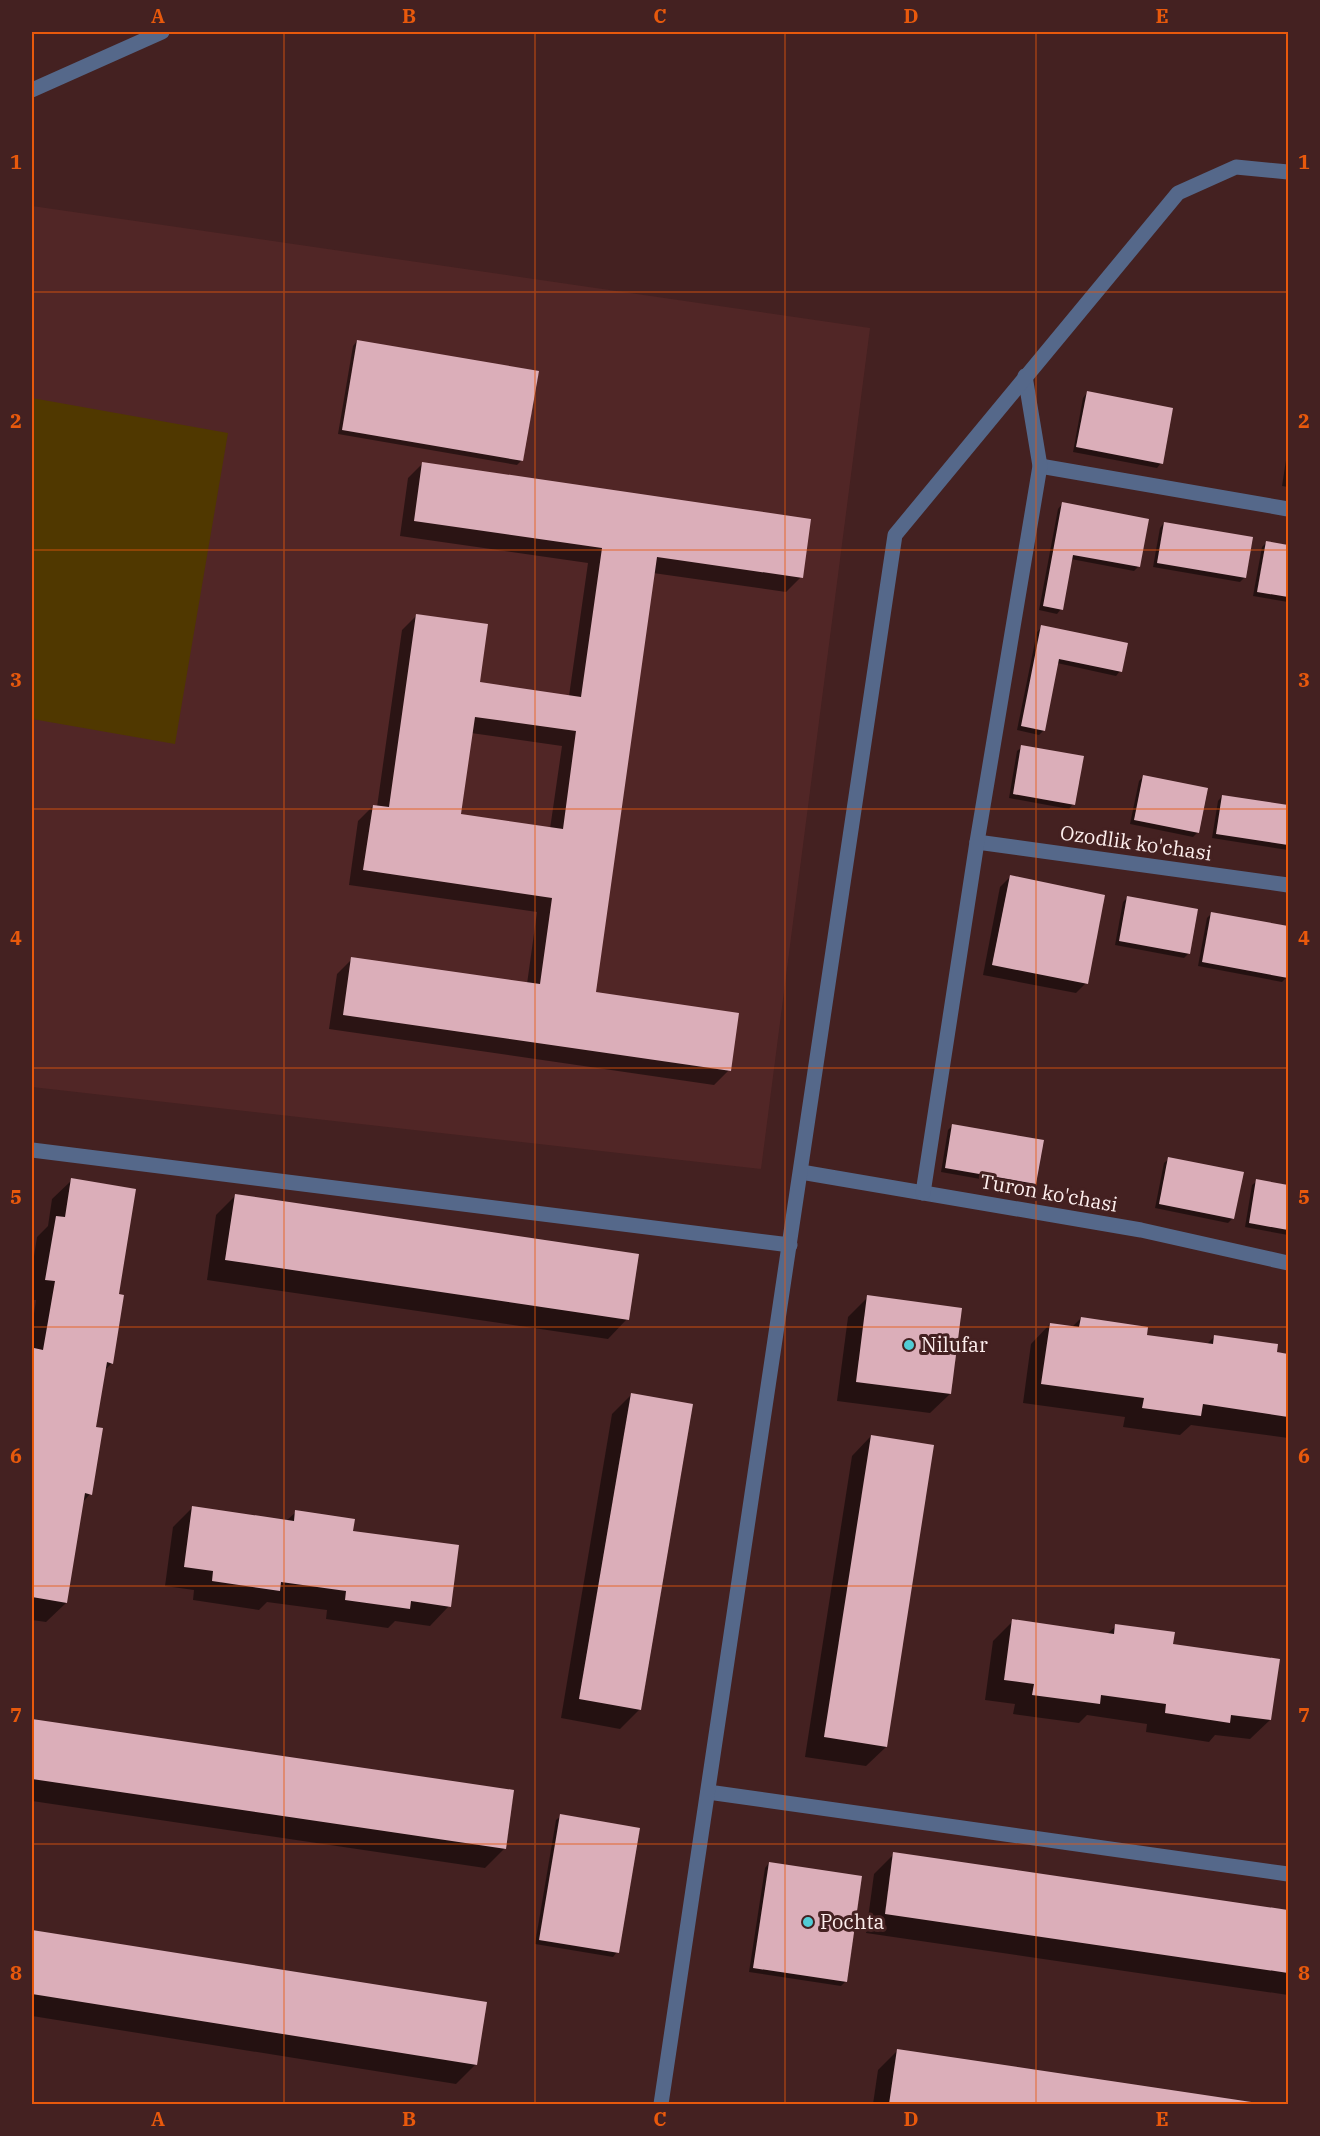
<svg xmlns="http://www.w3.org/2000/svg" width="1320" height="2136" font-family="'IBM Plex Serif',serif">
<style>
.built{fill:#512626}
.green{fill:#503800}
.shadow{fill:#0007;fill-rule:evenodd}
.building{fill:#dbaeb9;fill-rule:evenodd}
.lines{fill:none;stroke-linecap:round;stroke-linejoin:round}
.minor{stroke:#55688a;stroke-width:15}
.grid{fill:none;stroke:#e8590c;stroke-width:1.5;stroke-opacity:0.55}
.poi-dot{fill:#51ccd5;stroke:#442121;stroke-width:2}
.labels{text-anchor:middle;stroke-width:6;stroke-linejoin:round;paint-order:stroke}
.street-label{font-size:20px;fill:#feefee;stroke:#442121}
.poi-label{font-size:20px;fill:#feefee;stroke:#442121;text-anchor:start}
.neatline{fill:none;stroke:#e8590c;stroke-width:2}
.grid-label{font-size:20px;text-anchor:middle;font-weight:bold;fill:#e8590c}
</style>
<rect width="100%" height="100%" fill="#442121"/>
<path class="built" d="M 32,206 L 870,328 L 761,1169 L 32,1087 Z"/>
<path class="green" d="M 32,398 L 228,433 L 175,744 L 32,719 Z"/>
<g class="shadow">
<path d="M 357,341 L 522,460 L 517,465 L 338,434 L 353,346 Z"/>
<path d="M 1087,393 L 1161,463 L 1157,468 L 1073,452 L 1083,398 Z"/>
<path d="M 1288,447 L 1288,487 L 1282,486 Z"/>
<path d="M 423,463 L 801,577 L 786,592 L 653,573 L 594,993 L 729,1070 L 714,1085 L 329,1029 L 337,974 L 352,959 L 527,984 L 537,912 L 349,885 L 358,821 L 373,806 L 377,807 L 402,630 L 417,615 L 478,683 L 569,696 L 588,563 L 400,536 L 408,478 ZM 471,733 L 562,746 L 550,829 L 459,815 Z"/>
<path d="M 1062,504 L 1138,567 L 1134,571 L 1071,559 L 1061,609 L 1057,614 L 1039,610 L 1058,509 Z"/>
<path d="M 1164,523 L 1245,577 L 1240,582 L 1153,567 L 1160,528 Z"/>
<path d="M 1266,543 L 1288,547 L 1288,602 L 1253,596 L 1262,547 Z"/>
<path d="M 1042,627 L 1120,671 L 1116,676 L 1057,663 L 1044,730 L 1039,735 L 1017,730 L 1037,632 Z"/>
<path d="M 1022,747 L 1073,804 L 1069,809 L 1009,798 L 1017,751 Z"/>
<path d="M 1143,777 L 1198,832 L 1193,837 L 1130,824 L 1139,781 Z"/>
<path d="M 1222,796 L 1288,807 L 1288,850 L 1212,838 L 1218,801 Z"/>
<path d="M 1010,877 L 1086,983 L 1076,993 L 983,975 L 1000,887 Z"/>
<path d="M 1127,898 L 1189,953 L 1184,958 L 1115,945 L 1123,902 Z"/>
<path d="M 1211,914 L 1288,928 L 1287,977 L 1282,982 L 1198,966 L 1207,918 Z"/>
<path d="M 953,1125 L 1035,1183 L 1030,1188 L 941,1172 L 948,1130 Z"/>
<path d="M 1169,1159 L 1233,1218 L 1228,1223 L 1155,1208 L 1164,1163 Z"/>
<path d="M 72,1180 L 117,1296 L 112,1363 L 104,1371 L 95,1428 L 90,1494 L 82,1503 L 66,1603 L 46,1622 L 32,1620 L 32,1327 L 36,1300 L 32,1300 L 32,1269 L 37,1237 L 48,1226 L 52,1199 Z"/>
<path d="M 1257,1181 L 1288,1187 L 1288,1235 L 1245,1227 L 1252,1185 Z"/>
<path d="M 235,1196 L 627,1319 L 608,1339 L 207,1280 L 216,1215 Z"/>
<path d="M 868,1297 L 950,1394 L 930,1413 L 837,1401 L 848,1317 Z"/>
<path d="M 1081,1318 L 1146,1336 L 1206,1345 L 1214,1337 L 1288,1355 L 1288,1438 L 1191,1425 L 1180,1435 L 1123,1427 L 1125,1417 L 1023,1403 L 1031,1344 L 1050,1324 L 1072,1327 Z"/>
<path d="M 632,1394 L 640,1709 L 620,1729 L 561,1718 L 612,1414 Z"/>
<path d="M 871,1436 L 886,1747 L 866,1766 L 805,1757 L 852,1456 Z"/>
<path d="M 192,1508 L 286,1521 L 296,1512 L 351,1532 L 449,1606 L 430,1626 L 395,1621 L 388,1628 L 326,1619 L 327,1610 L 267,1602 L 259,1610 L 193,1600 L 194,1590 L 165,1586 L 173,1527 Z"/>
<path d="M 1013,1621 L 1107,1634 L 1116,1626 L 1171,1645 L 1270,1720 L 1250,1739 L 1215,1735 L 1209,1742 L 1146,1732 L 1147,1724 L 1087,1715 L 1079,1723 L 1013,1714 L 1015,1704 L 985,1700 L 993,1641 Z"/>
<path d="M 32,1720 L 513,1791 L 504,1849 L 485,1868 L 32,1801 Z"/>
<path d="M 561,1816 L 617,1952 L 613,1957 L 535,1944 L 556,1820 Z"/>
<path d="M 894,1854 L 1288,1912 L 1288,1995 L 866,1933 L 874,1874 Z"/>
<path d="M 769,1863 L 846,1981 L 841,1986 L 749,1972 L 765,1868 Z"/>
<path d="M 32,1931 L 485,2003 L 476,2064 L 456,2084 L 32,2016 Z"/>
<path d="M 897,2051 L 1257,2104 L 873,2104 L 878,2070 Z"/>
</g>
<g class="building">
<path d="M 357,340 L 539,371 L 523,461 L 342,430 Z"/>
<path d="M 1087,391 L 1173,408 L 1163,464 L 1076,447 Z"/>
<path d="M 422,462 L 811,519 L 803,578 L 657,557 L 596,992 L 739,1013 L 731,1071 L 343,1015 L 351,957 L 540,984 L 552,898 L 363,870 L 373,805 L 389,807 L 416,614 L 488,624 L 480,682 L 581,697 L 602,548 L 414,521 ZM 475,717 L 576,731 L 563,829 L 461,814 Z"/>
<path d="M 1062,502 L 1149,519 L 1140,567 L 1073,555 L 1063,610 L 1043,606 Z"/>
<path d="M 1164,522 L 1253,537 L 1246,578 L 1157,563 Z"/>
<path d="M 1266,541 L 1288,545 L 1288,597 L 1257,592 Z"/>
<path d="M 1041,625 L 1128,643 L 1122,672 L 1059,659 L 1045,731 L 1021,726 Z"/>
<path d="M 1021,745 L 1084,756 L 1075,805 L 1013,794 Z"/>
<path d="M 1143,775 L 1208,788 L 1199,833 L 1134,820 Z"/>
<path d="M 1222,795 L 1288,805 L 1288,845 L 1216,834 Z"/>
<path d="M 1010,875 L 1105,895 L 1088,984 L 992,965 Z"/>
<path d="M 1127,896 L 1198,909 L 1190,954 L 1119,941 Z"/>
<path d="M 1211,912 L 1288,926 L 1288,978 L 1202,962 Z"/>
<path d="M 952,1124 L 1044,1140 L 1036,1184 L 945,1168 Z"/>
<path d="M 1168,1157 L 1244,1172 L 1234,1219 L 1159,1204 Z"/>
<path d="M 71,1178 L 136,1189 L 119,1294 L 124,1295 L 113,1364 L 107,1362 L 96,1427 L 103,1428 L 92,1495 L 85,1493 L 67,1603 L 32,1597 L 32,1361 L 34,1348 L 43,1350 L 55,1281 L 45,1280 L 56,1216 L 65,1217 Z"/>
<path d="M 1256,1179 L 1288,1185 L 1288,1230 L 1249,1223 Z"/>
<path d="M 235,1194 L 639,1254 L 629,1320 L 225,1260 Z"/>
<path d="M 867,1295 L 962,1308 L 951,1394 L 856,1382 Z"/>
<path d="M 1081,1317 L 1148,1327 L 1147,1335 L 1213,1344 L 1214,1335 L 1278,1344 L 1277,1352 L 1288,1354 L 1288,1417 L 1203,1404 L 1201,1416 L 1142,1408 L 1144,1398 L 1041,1384 L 1050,1323 L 1079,1327 Z"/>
<path d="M 631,1393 L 693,1404 L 641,1710 L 579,1699 Z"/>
<path d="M 871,1435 L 934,1445 L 887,1747 L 824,1737 Z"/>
<path d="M 192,1506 L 294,1521 L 295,1510 L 355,1519 L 353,1531 L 459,1545 L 451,1607 L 411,1601 L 410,1609 L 345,1600 L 346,1591 L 281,1582 L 280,1591 L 212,1581 L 213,1571 L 184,1567 Z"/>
<path d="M 1012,1619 L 1114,1634 L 1115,1624 L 1175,1632 L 1173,1644 L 1280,1659 L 1271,1720 L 1231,1715 L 1230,1723 L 1165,1713 L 1166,1704 L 1101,1695 L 1100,1704 L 1032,1695 L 1034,1684 L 1004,1680 Z"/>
<path d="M 32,1719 L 514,1790 L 506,1849 L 32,1779 Z"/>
<path d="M 560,1814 L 640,1828 L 619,1953 L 539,1940 Z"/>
<path d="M 893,1852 L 1288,1910 L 1288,1973 L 885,1914 Z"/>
<path d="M 769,1862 L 862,1876 L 847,1982 L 753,1968 Z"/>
<path d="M 32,1930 L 487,2002 L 477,2065 L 32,1994 Z"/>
<path d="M 897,2049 L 1258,2103 L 1258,2104 L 889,2104 Z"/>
</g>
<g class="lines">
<g class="minor">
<path d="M 32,90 L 162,32"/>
<path d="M 1040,466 L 1288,509"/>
<path d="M 977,842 L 1288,885"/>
<path d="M 32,1150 L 790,1245"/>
<path d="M 801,1172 L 1141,1230 L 1288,1263"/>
<path d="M 923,1193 L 977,842 L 1040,466 L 1025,376"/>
<path d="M 708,1792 L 1288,1874"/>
<path d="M 661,2104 L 895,535 L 1178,193 L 1236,167 L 1288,172"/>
</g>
</g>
<path class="grid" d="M 284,32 L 284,2104M 535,32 L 535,2104M 785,32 L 785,2104M 1036,32 L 1036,2104M 32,292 L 1288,292M 32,550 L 1288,550M 32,809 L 1288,809M 32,1068 L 1288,1068M 32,1327 L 1288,1327M 32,1586 L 1288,1586M 32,1844 L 1288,1844"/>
<g class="poi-dot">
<circle cx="909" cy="1345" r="6"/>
<circle cx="808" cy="1922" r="6"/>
</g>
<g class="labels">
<g class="street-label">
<text transform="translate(1136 843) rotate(8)" y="7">Ozodlik ko'chasi</text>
<text transform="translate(1049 1193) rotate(10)" y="7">Turon ko'chasi</text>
</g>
<g class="poi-label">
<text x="921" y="1352">Nilufar</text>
<text x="820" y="1929">Pochta</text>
</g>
</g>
<rect width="1320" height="2136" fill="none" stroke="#442121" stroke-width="66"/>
<rect x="33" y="33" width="1254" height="2070" class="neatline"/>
<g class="grid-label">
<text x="158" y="23">A</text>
<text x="409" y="23">B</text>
<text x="660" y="23">C</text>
<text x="911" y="23">D</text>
<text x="1162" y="23">E</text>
<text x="16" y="169">1</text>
<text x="1304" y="169">1</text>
<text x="16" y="428">2</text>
<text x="1304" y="428">2</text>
<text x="16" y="687">3</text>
<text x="1304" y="687">3</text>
<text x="16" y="945">4</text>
<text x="1304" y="945">4</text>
<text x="16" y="1204">5</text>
<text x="1304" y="1204">5</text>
<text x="16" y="1463">6</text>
<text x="1304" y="1463">6</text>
<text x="16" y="1722">7</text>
<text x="1304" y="1722">7</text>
<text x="16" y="1980">8</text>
<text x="1304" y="1980">8</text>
<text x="158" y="2126">A</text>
<text x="409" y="2126">B</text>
<text x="660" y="2126">C</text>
<text x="911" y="2126">D</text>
<text x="1162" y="2126">E</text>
</g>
</svg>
